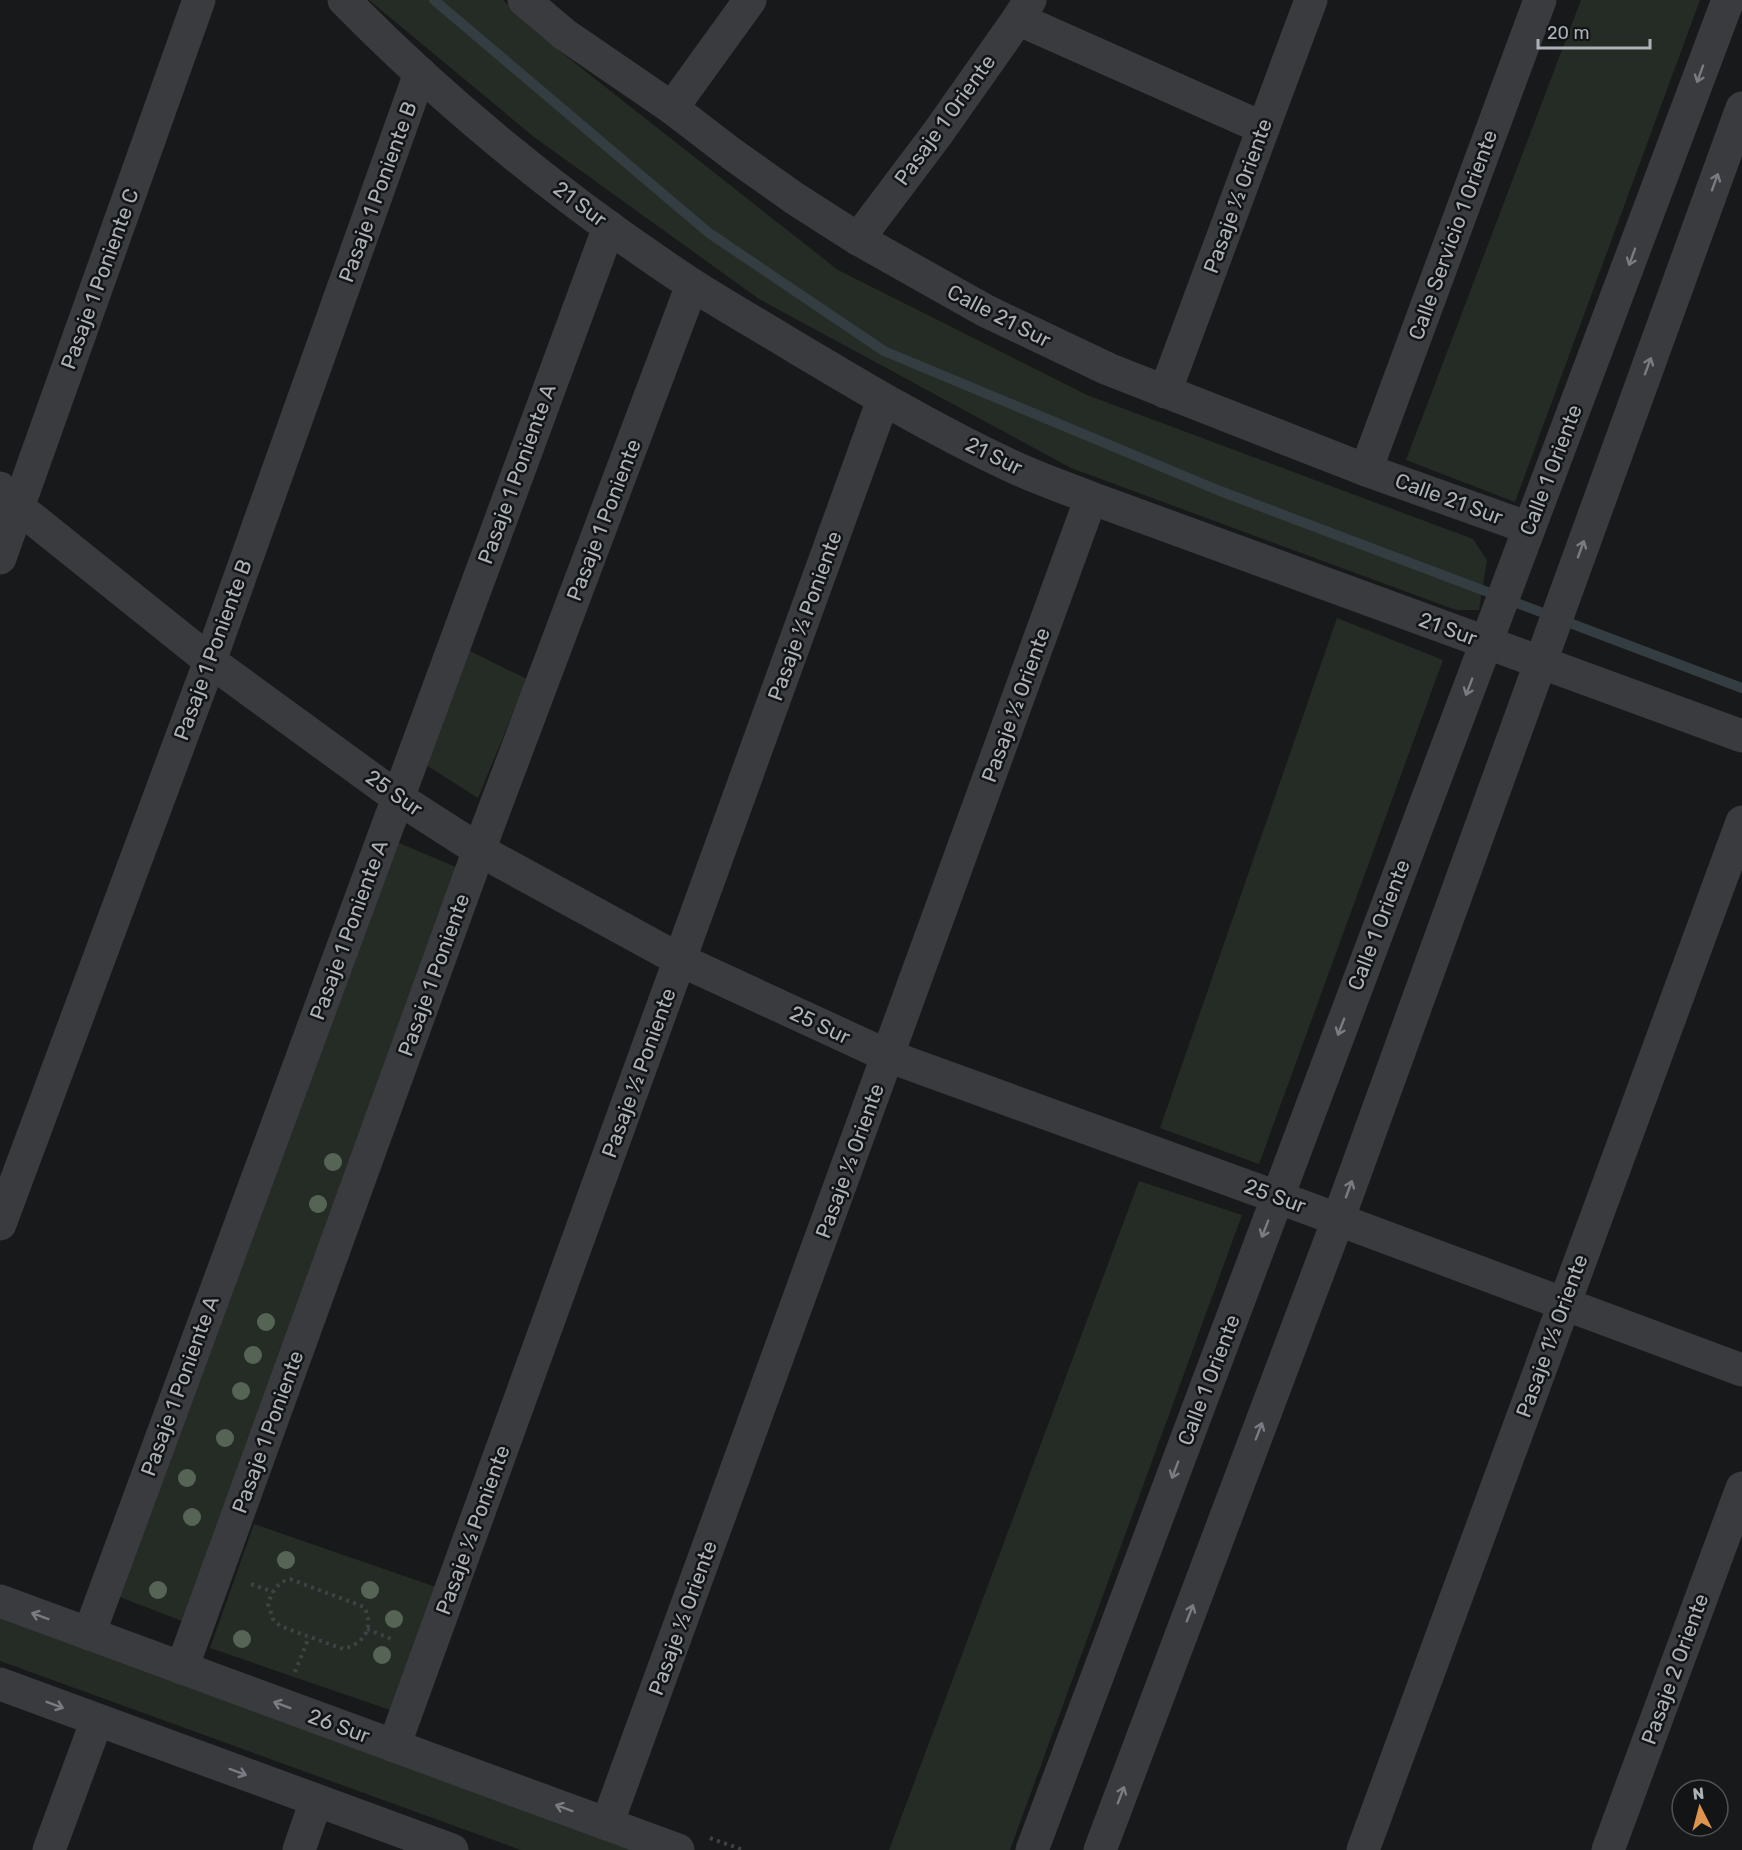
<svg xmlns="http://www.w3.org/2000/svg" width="1742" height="1850" font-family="Rubik,sans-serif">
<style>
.green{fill:#252c25}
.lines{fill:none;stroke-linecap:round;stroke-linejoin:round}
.stream{stroke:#343d42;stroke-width:10}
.path{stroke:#404346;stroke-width:4;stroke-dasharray:3 4.5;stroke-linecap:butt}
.minor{stroke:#3a3b3f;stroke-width:33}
.tree{fill:#566455}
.oneway{stroke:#797c82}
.labels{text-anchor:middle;stroke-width:5;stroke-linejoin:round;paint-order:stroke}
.street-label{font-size:21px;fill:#acb2b8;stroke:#131415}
</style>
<rect width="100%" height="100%" fill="#18191a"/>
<g class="green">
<path d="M 369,0 L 503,0 L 538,34 L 838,270 L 1087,395 L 1473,539 L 1487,560 L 1479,610 L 1456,610 L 1071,468 L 759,299 L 534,137 Z"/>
<path d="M 1581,0 L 1700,0 L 1515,502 L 1406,460 Z"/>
<path d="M 1337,618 L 1443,660 L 1259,1164 L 1160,1128 Z"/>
<path d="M 468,650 L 527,679 L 478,798 L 426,765 Z"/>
<path d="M 392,840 L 463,870 L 190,1624 L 117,1596 Z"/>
<path d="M 1139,1181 L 1242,1215 L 1010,1850 L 889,1850 Z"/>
<path d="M 254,1524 L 436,1587 L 393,1711 L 210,1648 Z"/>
<path d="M 0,1618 L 633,1850 L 521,1850 L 0,1661 Z"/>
</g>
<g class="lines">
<path class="stream" d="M 434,0 L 709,233 L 884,351 L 1220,491 L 1742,688"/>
<g class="path">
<path d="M 290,1579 L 364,1607 C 375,1627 364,1644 343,1649 L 280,1626 L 273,1619 L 268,1604 C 272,1592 277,1582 290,1579 Z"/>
<path d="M 251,1584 L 273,1592"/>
<path d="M 367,1629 L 394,1640"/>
<path d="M 295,1672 L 309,1637"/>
<path d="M 710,1838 L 743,1850"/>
</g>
<g class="minor">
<path d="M 344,0 C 448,106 567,202 691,284 C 722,304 754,322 785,341 C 857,384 930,428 1007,464 C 1034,477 1063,487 1091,498 L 1742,736"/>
<path d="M 524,0 L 564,34 L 672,108 L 732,154 L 794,198 L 858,239 L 986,311 L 1108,369 L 1366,470 L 1529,528"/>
<path d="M 1018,19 L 1263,128"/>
<path d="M 672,108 L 750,0"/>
<path d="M 858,239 L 937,134 L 1018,19 L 1030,0"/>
<path d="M 1165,392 L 1311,0"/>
<path d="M 1366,470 L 1540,0"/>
<path d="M 0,488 L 18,507 L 210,661 L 398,798 L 479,850 L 680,960 L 888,1056 L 1307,1208 L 1742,1370"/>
<path d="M 0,558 L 199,0"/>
<path d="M 0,1224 L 210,661 L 420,73"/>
<path d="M 0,1601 L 678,1850"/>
<path d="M 89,1634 L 609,227"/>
<path d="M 182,1668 L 479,850 L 692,285"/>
<path d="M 0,1684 L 452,1850"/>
<path d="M 394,1746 L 883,400"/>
<path d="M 607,1824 L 1091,498"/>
<path d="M 49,1850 L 97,1720"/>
<path d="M 299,1850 L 316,1801"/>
<path d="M 1032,1850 L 1728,0"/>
<path d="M 1100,1850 L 1338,1220 L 1742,108"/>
<path d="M 1363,1850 L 1742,822"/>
<path d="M 1608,1850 L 1742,1488"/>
</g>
</g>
<g class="tree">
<circle cx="333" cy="1162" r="9"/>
<circle cx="318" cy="1204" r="9"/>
<circle cx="266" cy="1322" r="9"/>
<circle cx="253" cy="1355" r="9"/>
<circle cx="241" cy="1391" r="9"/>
<circle cx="225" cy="1438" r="9"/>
<circle cx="187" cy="1478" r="9"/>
<circle cx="192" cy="1517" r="9"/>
<circle cx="286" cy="1560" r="9"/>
<circle cx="158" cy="1590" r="9"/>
<circle cx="370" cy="1590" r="9"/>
<circle cx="394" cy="1619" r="9"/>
<circle cx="242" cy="1639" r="9"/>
<circle cx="382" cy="1655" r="9"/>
</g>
<defs><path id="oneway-shaft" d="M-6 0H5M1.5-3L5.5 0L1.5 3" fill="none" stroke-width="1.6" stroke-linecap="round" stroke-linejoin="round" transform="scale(1.5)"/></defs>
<g class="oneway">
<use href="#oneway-shaft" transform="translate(1700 74) rotate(110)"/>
<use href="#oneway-shaft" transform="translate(1715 182) rotate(-70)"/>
<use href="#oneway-shaft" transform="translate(1632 257) rotate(110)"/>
<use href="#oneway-shaft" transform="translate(1648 366) rotate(-70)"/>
<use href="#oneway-shaft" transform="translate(1581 549) rotate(-70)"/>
<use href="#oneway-shaft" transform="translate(1469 687) rotate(111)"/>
<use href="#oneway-shaft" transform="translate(1341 1027) rotate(111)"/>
<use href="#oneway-shaft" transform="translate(1349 1189) rotate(-70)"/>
<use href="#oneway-shaft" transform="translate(1265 1229) rotate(111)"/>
<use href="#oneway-shaft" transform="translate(1259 1431) rotate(-69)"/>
<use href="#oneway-shaft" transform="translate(1175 1470) rotate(111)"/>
<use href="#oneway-shaft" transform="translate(1190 1613) rotate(-69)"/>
<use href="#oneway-shaft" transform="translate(40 1616) rotate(-160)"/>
<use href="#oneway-shaft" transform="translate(55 1705) rotate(21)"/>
<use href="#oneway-shaft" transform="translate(282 1705) rotate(-160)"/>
<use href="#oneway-shaft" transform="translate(238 1772) rotate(20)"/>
<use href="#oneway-shaft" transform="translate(1121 1795) rotate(-69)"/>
<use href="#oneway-shaft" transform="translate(564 1808) rotate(-160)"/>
</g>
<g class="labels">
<g class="street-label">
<text transform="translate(945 120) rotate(-54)" y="7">Pasaje 1 Oriente</text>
<text transform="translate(378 192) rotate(-70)" y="7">Pasaje 1 Poniente B</text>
<text transform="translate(1238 196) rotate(-70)" y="7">Pasaje ½ Oriente</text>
<text transform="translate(580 204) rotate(37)" y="7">21 Sur</text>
<text transform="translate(1453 235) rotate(-70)" y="7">Calle Servicio 1 Oriente</text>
<text transform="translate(100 279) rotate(-70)" y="7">Pasaje 1 Poniente C</text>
<text transform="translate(999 316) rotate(27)" y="7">Calle 21 Sur</text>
<text transform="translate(994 456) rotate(26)" y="7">21 Sur</text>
<text transform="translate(1551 470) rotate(-69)" y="7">Calle 1 Oriente</text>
<text transform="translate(517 474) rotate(-70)" y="7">Pasaje 1 Poniente A</text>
<text transform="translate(1449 499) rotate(20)" y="7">Calle 21 Sur</text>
<text transform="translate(604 520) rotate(-69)" y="7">Pasaje 1 Poniente</text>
<text transform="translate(805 616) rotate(-70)" y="7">Pasaje ½ Poniente</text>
<text transform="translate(1448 629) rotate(20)" y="7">21 Sur</text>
<text transform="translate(213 650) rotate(-70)" y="7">Pasaje 1 Poniente B</text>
<text transform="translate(1016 705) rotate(-70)" y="7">Pasaje ½ Oriente</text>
<text transform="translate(394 793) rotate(35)" y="7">25 Sur</text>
<text transform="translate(1379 925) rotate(-69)" y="7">Calle 1 Oriente</text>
<text transform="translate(349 930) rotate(-70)" y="7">Pasaje 1 Poniente A</text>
<text transform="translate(434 975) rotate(-70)" y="7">Pasaje 1 Poniente</text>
<text transform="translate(820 1025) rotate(25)" y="7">25 Sur</text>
<text transform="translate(639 1073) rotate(-70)" y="7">Pasaje ½ Poniente</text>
<text transform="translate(850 1161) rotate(-70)" y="7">Pasaje ½ Oriente</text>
<text transform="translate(1275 1196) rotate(20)" y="7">25 Sur</text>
<text transform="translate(1552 1336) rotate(-70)" y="7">Pasaje 1½ Oriente</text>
<text transform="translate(1209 1380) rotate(-69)" y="7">Calle 1 Oriente</text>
<text transform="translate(180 1386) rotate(-70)" y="7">Pasaje 1 Poniente A</text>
<text transform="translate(268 1432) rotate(-70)" y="7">Pasaje 1 Poniente</text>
<text transform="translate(473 1530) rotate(-70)" y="7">Pasaje ½ Poniente</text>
<text transform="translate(683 1618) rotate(-70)" y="7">Pasaje ½ Oriente</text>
<text transform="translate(1675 1669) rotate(-70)" y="7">Pasaje 2 Oriente</text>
<text transform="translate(339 1726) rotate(20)" y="7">26 Sur</text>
</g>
</g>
<g transform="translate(1700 1808) rotate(354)"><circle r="28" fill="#131415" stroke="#505356" stroke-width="1.5"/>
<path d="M0-4.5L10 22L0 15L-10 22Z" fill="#dc944e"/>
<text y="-9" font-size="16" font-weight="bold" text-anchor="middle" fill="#acb2b8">N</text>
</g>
<path d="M1538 39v9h112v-9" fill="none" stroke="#acb2b8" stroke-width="3"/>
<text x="1547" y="39" font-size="18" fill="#acb2b8" stroke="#131415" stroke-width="4.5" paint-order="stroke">20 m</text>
</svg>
